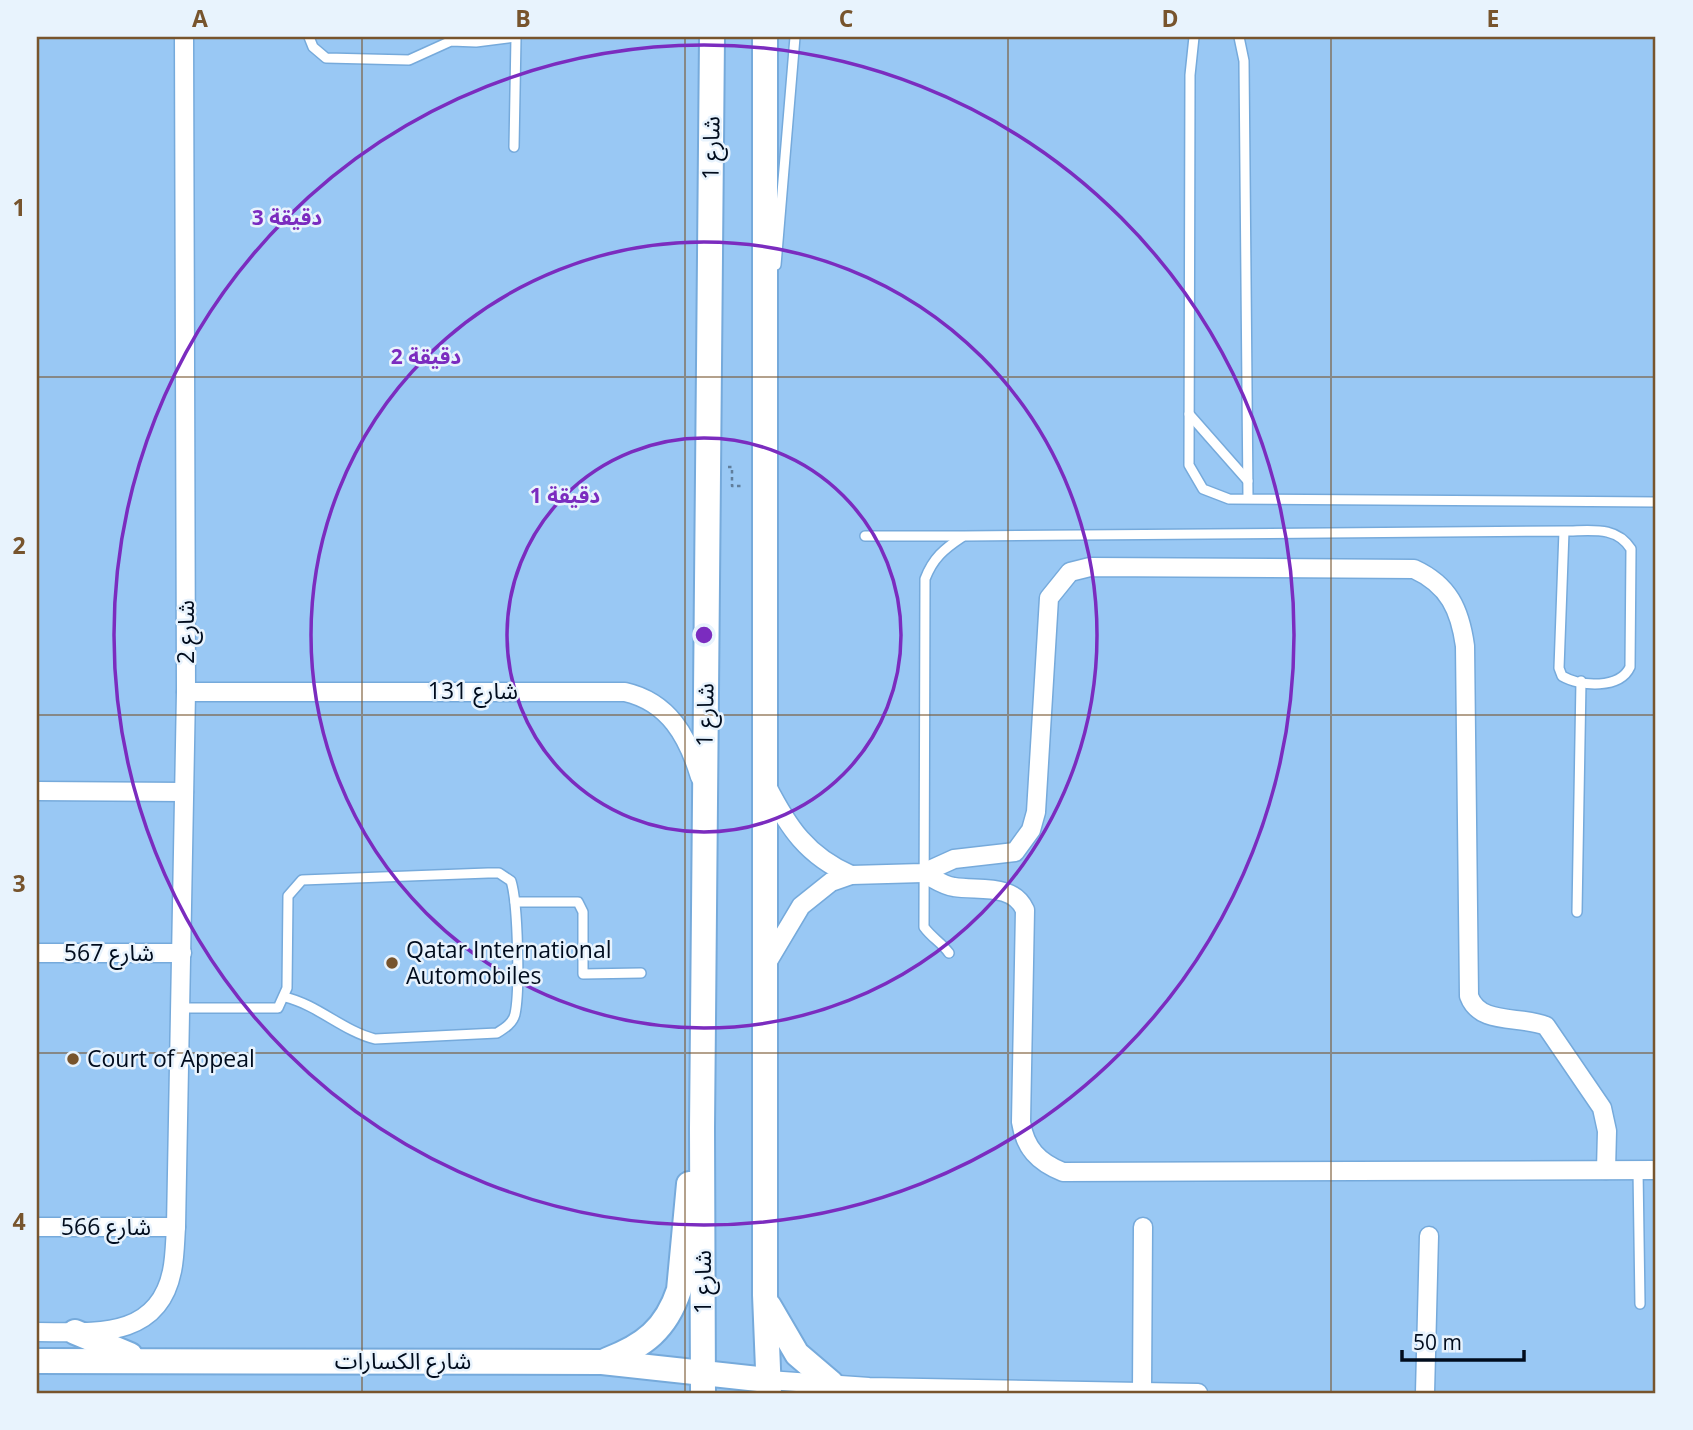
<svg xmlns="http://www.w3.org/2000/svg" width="1693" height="1430" font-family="'Open Sans','Noto Sans Arabic',sans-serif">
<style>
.built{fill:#99c8f4}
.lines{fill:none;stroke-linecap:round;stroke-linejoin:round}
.lane-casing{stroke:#76aadb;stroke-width:12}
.street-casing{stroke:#76aadb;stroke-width:21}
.secondary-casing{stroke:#76aadb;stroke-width:28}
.path{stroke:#607e9c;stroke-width:2.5;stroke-dasharray:3.5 3.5;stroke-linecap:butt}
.lane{stroke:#fff;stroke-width:9}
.street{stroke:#fff;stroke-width:18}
.secondary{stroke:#fff;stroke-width:24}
.grid{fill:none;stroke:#77542d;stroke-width:2;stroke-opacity:0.55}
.ring{fill:none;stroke:#7b2cbf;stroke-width:3.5}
.poi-dot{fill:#77542d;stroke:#e8f3fd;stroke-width:2.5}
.labels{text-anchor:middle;stroke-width:5;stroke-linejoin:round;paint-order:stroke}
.street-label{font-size:23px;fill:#000c1d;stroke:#e8f3fd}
.poi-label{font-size:23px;fill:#000c1d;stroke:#e8f3fd;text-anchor:start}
.centre{fill:#7b2cbf;stroke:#e8f3fd;stroke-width:3.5}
.ring-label{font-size:21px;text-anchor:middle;font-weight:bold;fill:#7b2cbf;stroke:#e8f3fd;stroke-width:5;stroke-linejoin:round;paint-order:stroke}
.neatline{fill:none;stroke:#77542d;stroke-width:2.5}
.grid-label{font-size:23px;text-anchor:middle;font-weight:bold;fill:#77542d}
</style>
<rect width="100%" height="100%" fill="#abd6fe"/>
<rect class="built" x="37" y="37" width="1619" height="1356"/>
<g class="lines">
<defs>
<g id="lane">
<path d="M 309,37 L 313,47 L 326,58 L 409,60 L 451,41 L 476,42 L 515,37"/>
<path d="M 1194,37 L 1190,75 L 1189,465 L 1203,489 L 1229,499 L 1656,502"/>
<path d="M 1239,37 L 1244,61 L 1248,498"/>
<path d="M 514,147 L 516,37"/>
<path d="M 776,265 L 795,37"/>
<path d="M 1189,414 L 1248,481"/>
<path d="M 865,536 L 964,536 L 1564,531 C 1590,531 1616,525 1631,549 L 1630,667 C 1620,689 1581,687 1562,676 L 1559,668 L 1564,531"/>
<path d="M 515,902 L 578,902 L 583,912 L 583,974 L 641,973"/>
<path d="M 1577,912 L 1581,681"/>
<path d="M 949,953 C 941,942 932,938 924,927 L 925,579 C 933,558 944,549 962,537"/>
<path d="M 181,1008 L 278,1008 L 287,988 L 288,896 L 302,880 L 488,873 L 499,873 L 511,881 C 518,903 520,991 515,1014 C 513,1023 505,1028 497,1033 L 375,1039 C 343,1031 318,1005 285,997"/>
<path d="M 1638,1170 L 1640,1304"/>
</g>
<g id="street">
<path d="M 186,692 L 625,692 C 669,702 688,737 700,777"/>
<path d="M 767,786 C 788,827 807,856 851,875"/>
<path d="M 37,791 L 184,792"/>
<path d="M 923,873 C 933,878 944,886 954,887 C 979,891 1013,883 1025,910 L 1021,1122 C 1025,1148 1038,1162 1063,1172 L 1656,1170"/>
<path d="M 37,953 L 182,953"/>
<path d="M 767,963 L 801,906 L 831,882 L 851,875 L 923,873 L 954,859 L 1015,852 L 1031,830 L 1036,812 L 1049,598 L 1070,572 L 1090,567 L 1414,569 C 1449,585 1460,610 1465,646 L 1469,996 C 1480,1026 1520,1015 1546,1026 L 1602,1108 L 1607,1131 L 1606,1170"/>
<path d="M 37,1227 L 176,1227"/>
<path d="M 37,1332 C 91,1332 158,1341 172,1271 C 175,1257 175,1241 176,1227 L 186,692 L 184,37"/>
<path d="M 768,1380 L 869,1387 L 1198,1393"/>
<path d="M 1142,1392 L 1143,1227"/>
<path d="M 1425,1393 L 1429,1236"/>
</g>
<g id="secondary">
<path d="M 765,37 L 765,1295 L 769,1393"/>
<path d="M 769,1306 L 797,1354 L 831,1383"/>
<path d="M 75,1332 L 130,1355"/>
<path d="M 607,1360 C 644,1346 666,1329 679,1290 L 689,1184"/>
<path d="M 37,1361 L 602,1362 L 768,1380"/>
<path d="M 703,1393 L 702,1129 L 712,37"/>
</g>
</defs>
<use href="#lane" class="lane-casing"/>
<use href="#street" class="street-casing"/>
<use href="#secondary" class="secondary-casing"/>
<path class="path" d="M 728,467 L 732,467 L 732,486 L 744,486"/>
<use href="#lane" class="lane"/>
<use href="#street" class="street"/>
<use href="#secondary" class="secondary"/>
</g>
<path class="grid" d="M 362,37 L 362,1393M 685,37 L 685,1393M 1008,37 L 1008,1393M 1331,37 L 1331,1393M 37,377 L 1656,377M 37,715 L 1656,715M 37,1053 L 1656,1053"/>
<g class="ring">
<circle cx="704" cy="635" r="197"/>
<circle cx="704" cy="635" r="393"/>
<circle cx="704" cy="635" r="590"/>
</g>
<g class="poi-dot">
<circle cx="392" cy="963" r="7"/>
<circle cx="73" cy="1059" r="7"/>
</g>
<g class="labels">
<g class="street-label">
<text transform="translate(711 148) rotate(-89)" y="8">شارع 1</text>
<text transform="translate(186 632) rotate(-90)" y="8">شارع 2</text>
<text x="473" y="699">شارع 131</text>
<text transform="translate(705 715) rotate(-89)" y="8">شارع 1</text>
<text x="109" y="961">شارع 567</text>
<text x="106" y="1235">شارع 566</text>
<text transform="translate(703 1282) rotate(-90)" y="8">شارع 1</text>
<text x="403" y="1369">شارع الكسارات</text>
</g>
<g class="poi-label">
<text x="406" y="958">Qatar International<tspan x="406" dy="26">Automobiles</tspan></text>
<text x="87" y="1067">Court of Appeal</text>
</g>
</g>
<circle cx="704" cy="635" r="10" class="centre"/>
<g class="ring-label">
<text x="287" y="225">3 دقيقة</text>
<text x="426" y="364">2 دقيقة</text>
<text x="565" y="503">1 دقيقة</text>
</g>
<rect width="1693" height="1430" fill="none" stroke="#e8f3fd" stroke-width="77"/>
<path d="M1402 1350v10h122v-10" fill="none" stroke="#000c1d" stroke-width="3.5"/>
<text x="1413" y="1350" font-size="21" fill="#000c1d" stroke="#e8f3fd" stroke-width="5" paint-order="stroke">50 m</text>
<rect x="38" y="38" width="1616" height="1354" class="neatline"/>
<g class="grid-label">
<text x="200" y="27">A</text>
<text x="523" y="27">B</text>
<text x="846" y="27">C</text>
<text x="1170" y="27">D</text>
<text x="1493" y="27">E</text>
<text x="19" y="216">1</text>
<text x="19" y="554">2</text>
<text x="19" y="892">3</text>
<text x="19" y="1230">4</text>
</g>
</svg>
